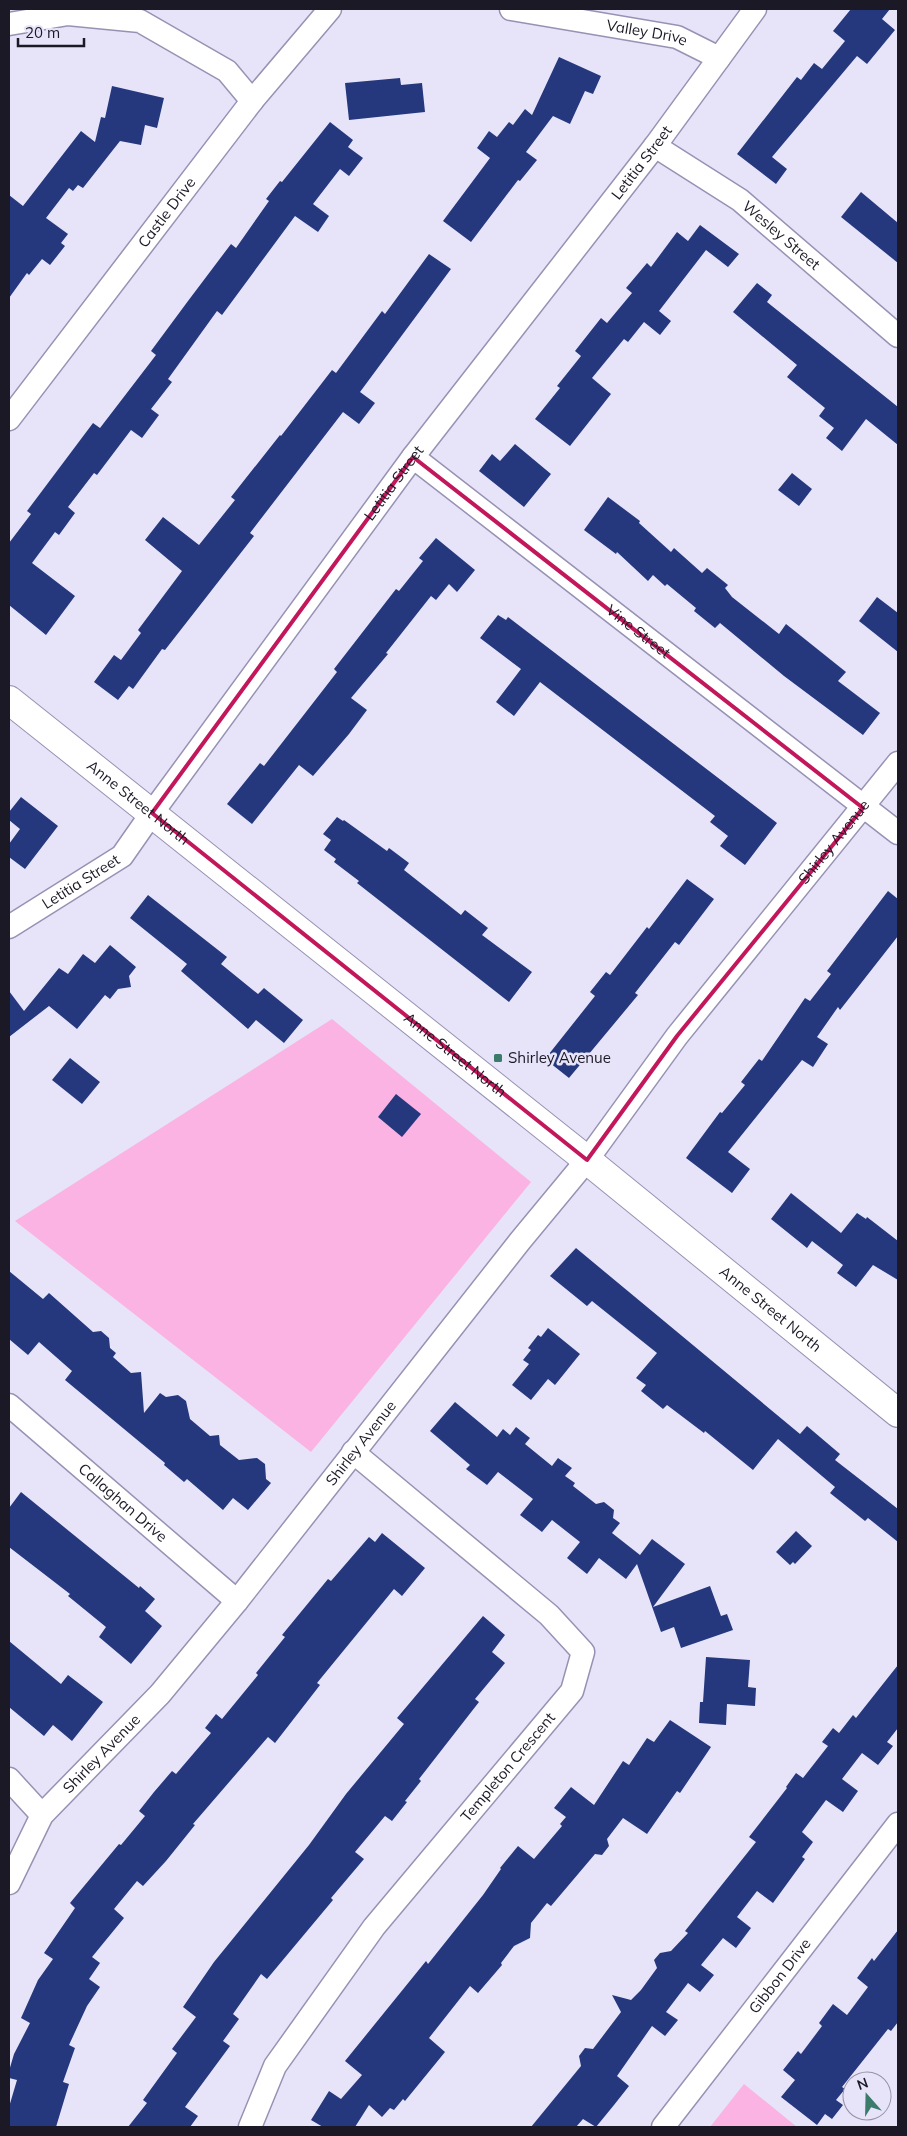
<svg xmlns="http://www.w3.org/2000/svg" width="907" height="2136" font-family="Mulish,sans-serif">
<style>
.green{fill:#fab3e3}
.building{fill:#25387d}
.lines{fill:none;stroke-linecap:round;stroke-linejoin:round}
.minor-casing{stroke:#9792b3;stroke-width:25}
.tertiary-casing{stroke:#9792b3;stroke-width:30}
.minor{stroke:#fff;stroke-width:22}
.tertiary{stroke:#fff;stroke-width:28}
.marked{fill:none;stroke:#c2185b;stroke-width:4;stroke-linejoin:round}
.poi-dot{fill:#3b7b6a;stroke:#e7e4fa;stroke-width:2}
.labels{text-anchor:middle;stroke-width:5;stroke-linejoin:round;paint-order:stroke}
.street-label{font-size:15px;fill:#1b1925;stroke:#e7e4fa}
.poi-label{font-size:15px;fill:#1b1925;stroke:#e7e4fa;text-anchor:start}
</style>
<rect width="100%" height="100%" fill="#e7e4fa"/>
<g class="green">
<path d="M 332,1019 L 531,1182 L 311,1452 L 15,1221 Z"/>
<path d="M 744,2084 L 797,2127 L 710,2127 Z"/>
</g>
<g class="building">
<path d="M 851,9 L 890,9 L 882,19 L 895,30 L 867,64 L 857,56 L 772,157 L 787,169 L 776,184 L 737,154 L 797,77 L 801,80 L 814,63 L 822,69 L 845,41 L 833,31 Z"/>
<path d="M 559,57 L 601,76 L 593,94 L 585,91 L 570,124 L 553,116 L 526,152 L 537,160 L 520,181 L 518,180 L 471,242 L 443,221 L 490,158 L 477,148 L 489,131 L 497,137 L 509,122 L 513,125 L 525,109 L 532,115 Z"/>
<path d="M 400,78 L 401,85 L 422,83 L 425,112 L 349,120 L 345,83 Z"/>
<path d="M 112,86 L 164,98 L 157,128 L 145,125 L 141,145 L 120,141 L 83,188 L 78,185 L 73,191 L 69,188 L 46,218 L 68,234 L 61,243 L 65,246 L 50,265 L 42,259 L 29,275 L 27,273 L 9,298 L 9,195 L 23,206 L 81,131 L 95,142 L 101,117 L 105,118 Z"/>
<path d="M 330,122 L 353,140 L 348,147 L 363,158 L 349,176 L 340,169 L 313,204 L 329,216 L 318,232 L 295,216 L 222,315 L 217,311 L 168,379 L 172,382 L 151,409 L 159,415 L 142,438 L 131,430 L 97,475 L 94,473 L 68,507 L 75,513 L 59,535 L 55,532 L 32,563 L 75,596 L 46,635 L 9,605 L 9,543 L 31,514 L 27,511 L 93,423 L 100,428 L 156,355 L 151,351 L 188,301 L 231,244 L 236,248 L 269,201 L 266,199 L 280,181 L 282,182 Z"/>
<path d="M 861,192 L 898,223 L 898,263 L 841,217 Z"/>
<path d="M 700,225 L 739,254 L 728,267 L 706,250 L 659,311 L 671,321 L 660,335 L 644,322 L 628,342 L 624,339 L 592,378 L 611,394 L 570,446 L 535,419 L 560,388 L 557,386 L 581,356 L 575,351 L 601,318 L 607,323 L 632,293 L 626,288 L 647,263 L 651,267 L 677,232 L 688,241 Z"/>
<path d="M 429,254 L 451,269 L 360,392 L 375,403 L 359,424 L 343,412 L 250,533 L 254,536 L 165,650 L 162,649 L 133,689 L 129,686 L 118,700 L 94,682 L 114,655 L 121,660 L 141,633 L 138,630 L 182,571 L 145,540 L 163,517 L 199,545 L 235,500 L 231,497 L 280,435 L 281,436 L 332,370 L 336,373 L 382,311 L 385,314 Z"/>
<path d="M 757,283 L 772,295 L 767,302 L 898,407 L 898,445 L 866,419 L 842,451 L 826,438 L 834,428 L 819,416 L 825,408 L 787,377 L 797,365 L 733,312 Z"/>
<path d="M 515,444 L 551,474 L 524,507 L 479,471 L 492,454 L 500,461 Z"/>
<path d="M 792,473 L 812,489 L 799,506 L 778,490 Z"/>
<path d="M 608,497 L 640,521 L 639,523 L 671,552 L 674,548 L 702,573 L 707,568 L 728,585 L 725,588 L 732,597 L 779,634 L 786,624 L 846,672 L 838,681 L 880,713 L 863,735 L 784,676 L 720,623 L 715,628 L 694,611 L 696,608 L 667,584 L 665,586 L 653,575 L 648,581 L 617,552 L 616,554 L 584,530 Z"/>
<path d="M 436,538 L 475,570 L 457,592 L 449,584 L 436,600 L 431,596 L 386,653 L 388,654 L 351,698 L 367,710 L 349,734 L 313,776 L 299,765 L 252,824 L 227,804 L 260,763 L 264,766 L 306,712 L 337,672 L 334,669 L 396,589 L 399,591 L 423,561 L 419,558 Z"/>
<path d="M 877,597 L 898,613 L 898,652 L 859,621 Z"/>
<path d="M 498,615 L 506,620 L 508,617 L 777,823 L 745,865 L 720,846 L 728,836 L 710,822 L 715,816 L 540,682 L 514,716 L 496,702 L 521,669 L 480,638 Z"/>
<path d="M 21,797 L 58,826 L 25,869 L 9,857 L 9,844 L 20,829 L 9,820 L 9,812 Z"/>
<path d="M 337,817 L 343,821 L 344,820 L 387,851 L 389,848 L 409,863 L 404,870 L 461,915 L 465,910 L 488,928 L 482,935 L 532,972 L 509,1002 L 357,883 L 359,881 L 334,862 L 336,859 L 324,850 L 331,840 L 323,834 Z"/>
<path d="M 687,879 L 714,899 L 679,945 L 675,942 L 635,993 L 638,995 L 569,1078 L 545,1059 L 595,996 L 590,992 L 606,972 L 610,975 L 647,927 L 649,929 Z"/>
<path d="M 888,891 L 898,899 L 898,936 L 840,1010 L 838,1007 L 817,1037 L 828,1044 L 813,1067 L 802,1060 L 728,1152 L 750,1169 L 732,1193 L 686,1158 L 720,1112 L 722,1113 L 745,1085 L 741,1082 L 759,1059 L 762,1061 L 805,998 L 810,1001 L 831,974 L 827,971 Z"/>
<path d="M 148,895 L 227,957 L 221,964 L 258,994 L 264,988 L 303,1020 L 284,1043 L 256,1020 L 248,1029 L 181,971 L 187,964 L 130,918 Z"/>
<path d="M 110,945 L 136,967 L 129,976 L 131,987 L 118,989 L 110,999 L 105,995 L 77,1029 L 49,1006 L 9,1037 L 9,991 L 24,1011 L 59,968 L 68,974 L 83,954 L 95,963 Z"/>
<path d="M 70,1058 L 100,1082 L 82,1104 L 52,1080 Z"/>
<path d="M 396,1094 L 421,1114 L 402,1137 L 378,1117 Z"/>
<path d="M 791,1193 L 841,1233 L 857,1213 L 866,1219 L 867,1217 L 898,1241 L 898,1280 L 873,1265 L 856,1287 L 837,1273 L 843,1265 L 812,1241 L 807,1248 L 771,1219 Z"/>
<path d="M 576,1248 L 800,1434 L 807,1426 L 840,1454 L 835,1460 L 898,1509 L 898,1542 L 868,1518 L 865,1521 L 830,1493 L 835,1487 L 778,1439 L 753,1470 L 705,1431 L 704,1433 L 667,1405 L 663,1409 L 641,1391 L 646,1385 L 636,1378 L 657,1353 L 592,1301 L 587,1306 L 550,1276 Z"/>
<path d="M 9,1271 L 43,1299 L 49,1293 L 93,1332 L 101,1331 L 109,1338 L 110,1348 L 116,1353 L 113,1357 L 131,1373 L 141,1372 L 144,1413 L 160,1393 L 166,1397 L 178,1395 L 186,1401 L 190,1419 L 210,1436 L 219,1435 L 220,1445 L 239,1460 L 257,1458 L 265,1464 L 266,1479 L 271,1483 L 248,1510 L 233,1498 L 223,1510 L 187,1479 L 184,1482 L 164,1465 L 165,1463 L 65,1380 L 72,1371 L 39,1342 L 28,1355 L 9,1339 Z"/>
<path d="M 548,1328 L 580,1354 L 555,1385 L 548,1379 L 531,1400 L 512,1385 L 529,1364 L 523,1360 L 531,1350 L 528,1348 L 538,1335 L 541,1337 Z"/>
<path d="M 455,1402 L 497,1437 L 503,1429 L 510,1435 L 516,1427 L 530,1438 L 525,1444 L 552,1466 L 558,1458 L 572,1468 L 565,1476 L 575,1483 L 573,1486 L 596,1504 L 604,1502 L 614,1510 L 613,1518 L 620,1523 L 612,1533 L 640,1555 L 652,1539 L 685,1564 L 653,1607 L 710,1586 L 721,1616 L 727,1614 L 733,1630 L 681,1648 L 674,1627 L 661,1632 L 637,1564 L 626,1579 L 599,1558 L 587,1574 L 567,1558 L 580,1542 L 552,1520 L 542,1532 L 520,1515 L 533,1499 L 498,1472 L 487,1485 L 466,1469 L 470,1465 L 430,1431 Z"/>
<path d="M 21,1492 L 139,1588 L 140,1586 L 155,1599 L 145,1611 L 162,1626 L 131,1664 L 99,1637 L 106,1627 L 68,1596 L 70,1594 L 9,1547 L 9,1508 Z"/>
<path d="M 796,1531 L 812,1546 L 795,1564 L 793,1562 L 790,1565 L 776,1552 Z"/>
<path d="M 382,1533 L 425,1568 L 402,1596 L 394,1589 L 317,1683 L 320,1685 L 275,1743 L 268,1737 L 193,1824 L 195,1825 L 166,1861 L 143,1886 L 137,1881 L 114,1909 L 124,1918 L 92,1957 L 100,1963 L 89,1979 L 100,1987 L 87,2006 L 69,2045 L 75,2048 L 63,2082 L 69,2084 L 56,2127 L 9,2127 L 9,2107 L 17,2080 L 9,2078 L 9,2071 L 14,2054 L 30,2023 L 21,2018 L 38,1980 L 53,1959 L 44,1953 L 75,1908 L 70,1903 L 119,1844 L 121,1845 L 145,1816 L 139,1811 L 154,1792 L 172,1771 L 176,1774 L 211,1733 L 205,1728 L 216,1714 L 222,1719 L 258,1675 L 256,1673 L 285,1637 L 282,1635 L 328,1579 L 331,1581 L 369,1537 L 375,1542 Z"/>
<path d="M 483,1616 L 505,1635 L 492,1652 L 505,1663 L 475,1699 L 479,1702 L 419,1779 L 421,1781 L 405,1801 L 407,1802 L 392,1821 L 385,1816 L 355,1852 L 364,1859 L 331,1898 L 333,1900 L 267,1979 L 261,1974 L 233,2014 L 239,2019 L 223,2041 L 230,2046 L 185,2107 L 198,2116 L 190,2127 L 128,2127 L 147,2103 L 143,2100 L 177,2053 L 172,2049 L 196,2017 L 183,2007 L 214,1962 L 309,1845 L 346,1794 L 404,1724 L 397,1718 Z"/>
<path d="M 9,1641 L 61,1684 L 68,1675 L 103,1702 L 72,1741 L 53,1725 L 44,1736 L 9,1707 Z"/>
<path d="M 706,1657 L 750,1660 L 748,1687 L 756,1688 L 755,1706 L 727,1704 L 726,1725 L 699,1723 L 700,1702 L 703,1702 Z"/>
<path d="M 898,1665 L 898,1728 L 887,1742 L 893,1746 L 878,1765 L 862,1753 L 842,1779 L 858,1791 L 843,1812 L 826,1800 L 802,1832 L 813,1842 L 802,1857 L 805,1859 L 773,1903 L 757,1891 L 737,1917 L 751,1928 L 736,1948 L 723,1938 L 701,1965 L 714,1975 L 700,1992 L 688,1983 L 666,2012 L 678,2020 L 665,2036 L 652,2026 L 617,2076 L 629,2086 L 614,2105 L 596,2127 L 583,2119 L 576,2127 L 531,2127 L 581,2066 L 579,2056 L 585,2048 L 593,2049 L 621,2012 L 612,1995 L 631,2000 L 641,1990 L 657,1968 L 654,1960 L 660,1953 L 671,1951 L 688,1933 L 685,1931 L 756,1842 L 749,1837 L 787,1788 L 786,1787 L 796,1773 L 803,1778 L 828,1746 L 822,1742 L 833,1728 L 839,1733 L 853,1715 L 856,1718 Z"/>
<path d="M 670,1720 L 711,1747 L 680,1793 L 677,1791 L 647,1834 L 623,1818 L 607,1839 L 609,1846 L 602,1855 L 595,1854 L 551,1906 L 547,1903 L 531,1923 L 530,1938 L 514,1946 L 501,1963 L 502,1965 L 478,1993 L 470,1986 L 429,2038 L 445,2052 L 405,2101 L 403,2099 L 394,2110 L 390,2108 L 382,2117 L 369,2105 L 355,2127 L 323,2127 L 311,2120 L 329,2091 L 341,2099 L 362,2075 L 345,2061 L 426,1961 L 428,1964 L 483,1895 L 501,1869 L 500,1868 L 518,1846 L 534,1859 L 562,1826 L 560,1824 L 566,1817 L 554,1808 L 571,1787 L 594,1805 L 623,1761 L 629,1765 L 647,1738 L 654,1742 Z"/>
<path d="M 898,1930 L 898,2022 L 891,2031 L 888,2029 L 842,2087 L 845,2089 L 836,2100 L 843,2105 L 832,2119 L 825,2114 L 817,2125 L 781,2097 L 795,2080 L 783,2070 L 798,2051 L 801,2054 L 822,2026 L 819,2023 L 833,2004 L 847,2015 L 868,1987 L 857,1978 L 872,1958 L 874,1961 Z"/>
</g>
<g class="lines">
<defs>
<g id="minor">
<path id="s1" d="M 511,9 L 677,37 L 719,58"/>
<path d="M 9,24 L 68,14 L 140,21 L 227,71 L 252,101"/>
<path id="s2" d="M 655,146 L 740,200 L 898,336"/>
<path id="s3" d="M 9,419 L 252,101 L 330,9"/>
<path id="s4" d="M 413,457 L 898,833"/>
<path id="s5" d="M 9,927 L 122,856 L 152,813 L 413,457 L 655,146 L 755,9"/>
<path id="s6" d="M 9,1405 L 237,1601"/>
<path d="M 9,1779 L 42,1815"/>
<path id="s7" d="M 9,1883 L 42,1815 L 160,1694 L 237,1601 L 520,1241 L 587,1160 L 677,1036 L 898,763"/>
<path id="s8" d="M 250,2127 L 275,2066 L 374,1927 L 572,1691 L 583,1652 L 549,1615 L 353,1452"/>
<path id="s9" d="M 663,2127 L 898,1824"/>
</g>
<g id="tertiary">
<path id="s10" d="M 9,700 L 587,1160 L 898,1413"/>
</g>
</defs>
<use href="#minor" class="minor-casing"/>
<use href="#tertiary" class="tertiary-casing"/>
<use href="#minor" class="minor"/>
<use href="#tertiary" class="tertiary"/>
</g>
<path class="marked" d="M 413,457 L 863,808 L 677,1036 L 587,1160 L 152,813 Z"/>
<rect class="poi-dot" x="493" y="1053" width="10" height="10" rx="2.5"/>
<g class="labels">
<g class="street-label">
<text dy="5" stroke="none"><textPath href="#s1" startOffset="138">Valley Drive</textPath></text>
<text dy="5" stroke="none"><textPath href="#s5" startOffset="1000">Letitia Street</textPath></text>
<text dy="5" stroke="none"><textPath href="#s3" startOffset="260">Castle Drive</textPath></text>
<text dy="5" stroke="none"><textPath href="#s2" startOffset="155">Wesley Street</textPath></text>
<text dy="5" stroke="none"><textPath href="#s5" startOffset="595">Letitia Street</textPath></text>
<text dy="5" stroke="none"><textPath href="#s4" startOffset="285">Vine Street</textPath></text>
<text dy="5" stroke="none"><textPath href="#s10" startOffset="165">Anne Street North</textPath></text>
<text dy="5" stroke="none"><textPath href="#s7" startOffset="1331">Shirley Avenue</textPath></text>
<text dy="5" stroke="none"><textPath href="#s5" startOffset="85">Letitia Street</textPath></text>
<text dy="5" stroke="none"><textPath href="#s10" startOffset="570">Anne Street North</textPath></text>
<text dy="5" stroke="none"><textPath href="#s10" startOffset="975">Anne Street North</textPath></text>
<text dy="5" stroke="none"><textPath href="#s7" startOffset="566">Shirley Avenue</textPath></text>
<text dy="5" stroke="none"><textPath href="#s6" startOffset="150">Callaghan Drive</textPath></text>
<text dy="5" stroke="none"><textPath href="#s7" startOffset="161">Shirley Avenue</textPath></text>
<text dy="5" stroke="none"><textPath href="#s8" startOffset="445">Templeton Crescent</textPath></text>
<text dy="5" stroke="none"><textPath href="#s9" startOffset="191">Gibbon Drive</textPath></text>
</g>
<g class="poi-label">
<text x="508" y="1063">Shirley Avenue</text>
</g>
</g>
<rect width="907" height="2136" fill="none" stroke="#1b1925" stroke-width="20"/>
<g transform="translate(867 2096) rotate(340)"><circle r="24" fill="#e7e4fa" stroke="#9593a5"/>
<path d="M0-4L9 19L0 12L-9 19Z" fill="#3b7b6a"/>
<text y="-8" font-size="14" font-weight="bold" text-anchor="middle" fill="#1b1925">N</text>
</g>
<path d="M18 38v8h66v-8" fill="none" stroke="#1b1925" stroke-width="2.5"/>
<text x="25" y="38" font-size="15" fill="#1b1925" stroke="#e7e4fa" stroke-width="4" paint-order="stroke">20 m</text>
</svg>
